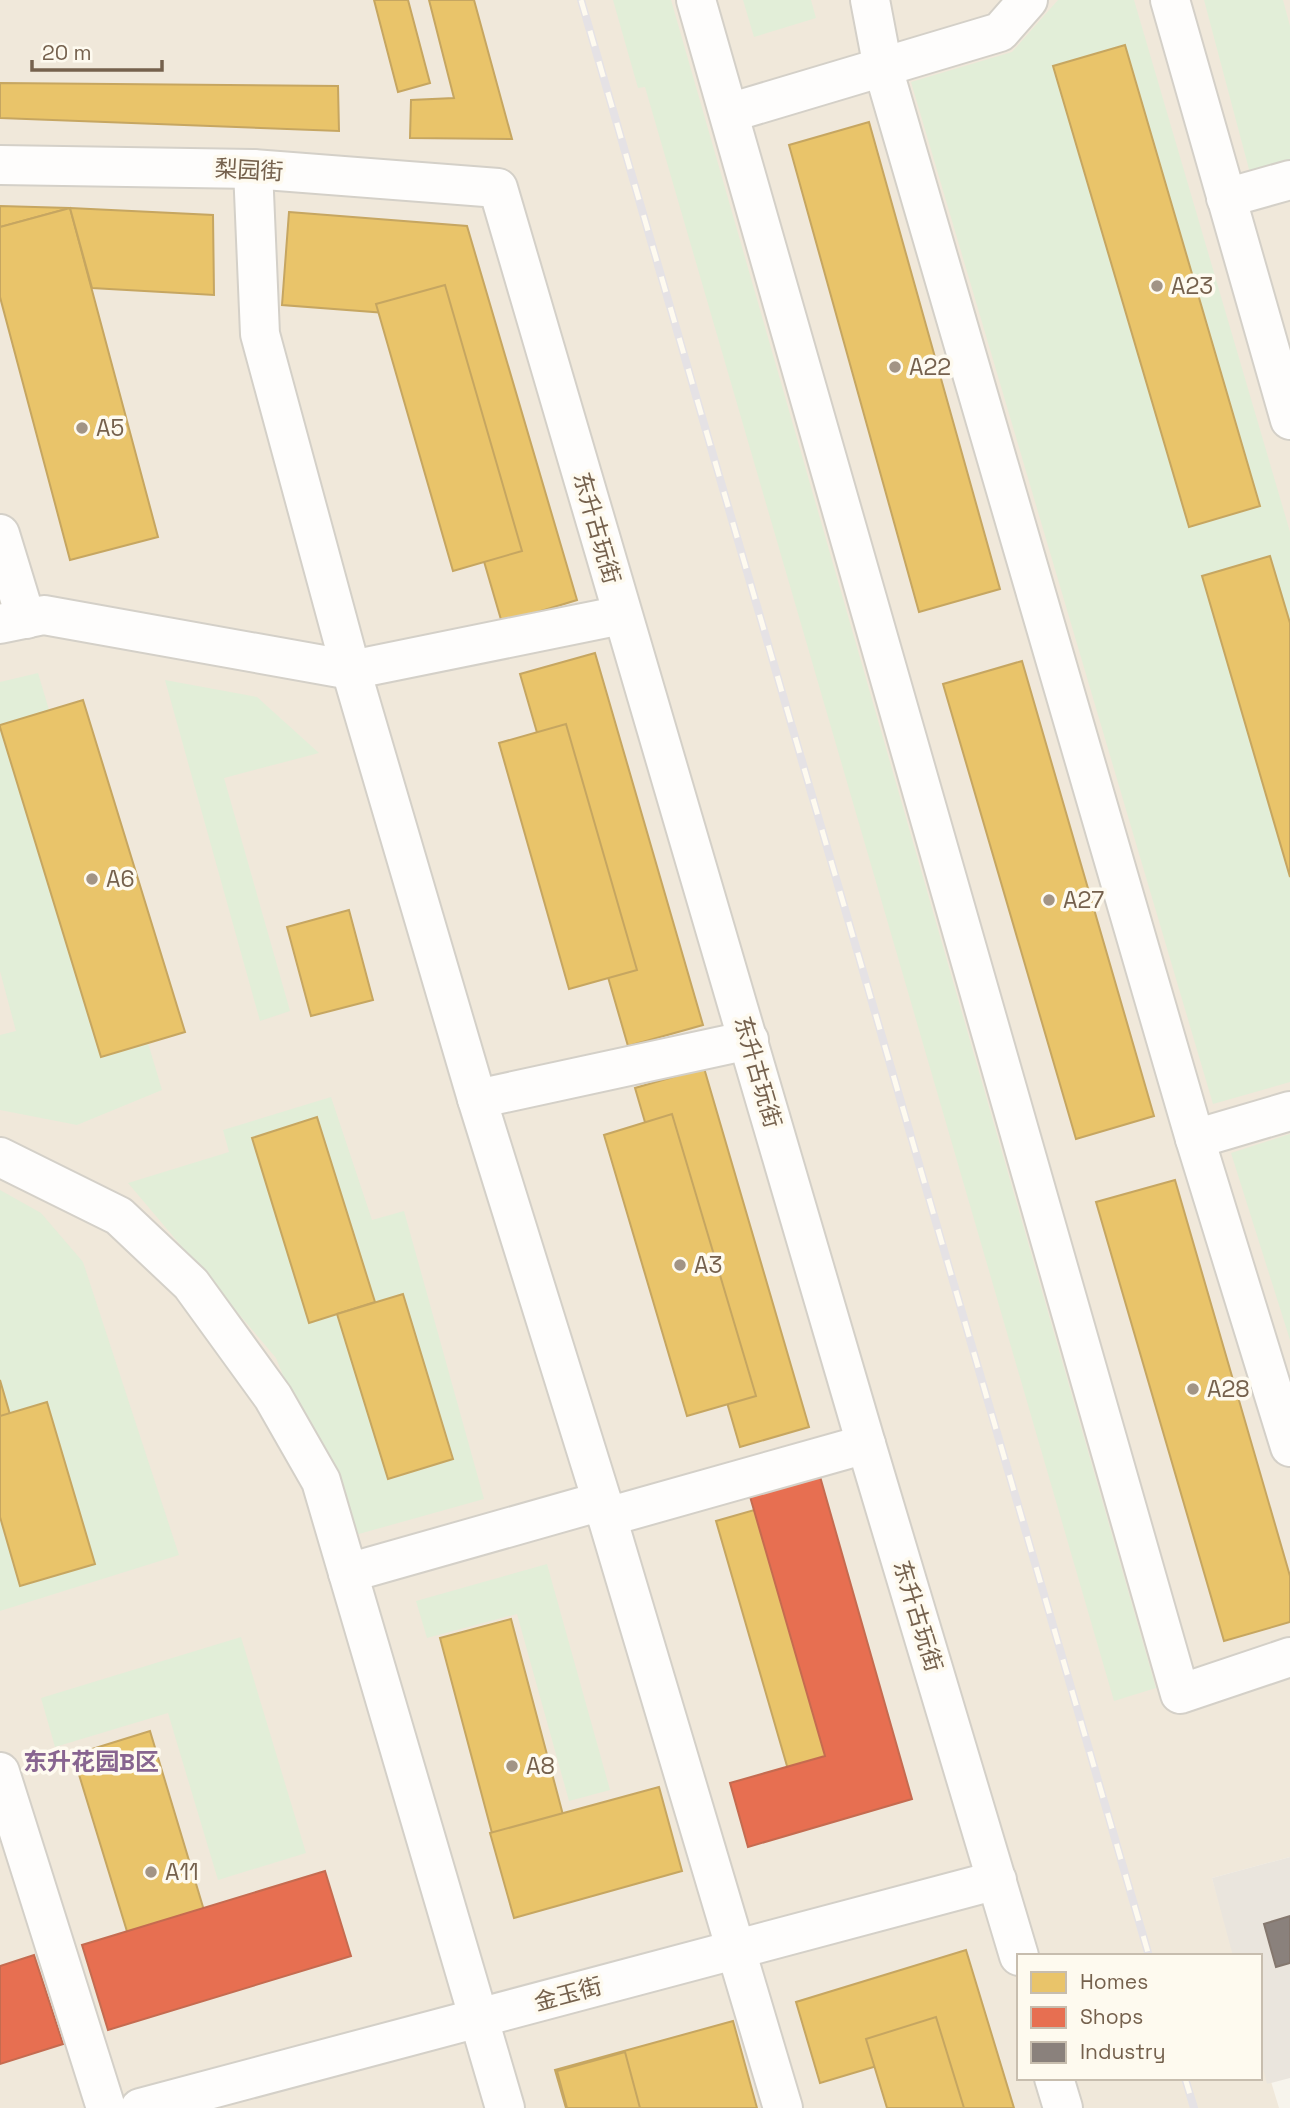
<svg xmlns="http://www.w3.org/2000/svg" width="1290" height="2108" font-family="'Space Grotesk','Noto Sans SC',sans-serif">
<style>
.residential{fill:#f0e8da}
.industrial{fill:#eae5dd}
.green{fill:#e2eed8}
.homes{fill:#e9c46a;stroke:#c6a661;stroke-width:2}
.shops{fill:#e76f51;stroke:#c56b50;stroke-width:2}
.industry{fill:#8a817c;stroke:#84776e;stroke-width:2}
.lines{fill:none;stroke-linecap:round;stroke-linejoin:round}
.minor-casing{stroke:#d4d0c8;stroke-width:42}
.tertiary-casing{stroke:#d4d0c8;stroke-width:42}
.minor{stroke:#fefdfc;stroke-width:38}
.tertiary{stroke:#fefdfc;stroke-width:38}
.rail-casing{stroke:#e5e2e5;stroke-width:8}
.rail{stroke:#fefaef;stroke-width:5;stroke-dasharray:16;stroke-linecap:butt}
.poi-dot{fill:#a29485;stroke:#fefaef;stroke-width:2.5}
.labels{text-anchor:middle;stroke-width:7;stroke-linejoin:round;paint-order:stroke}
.street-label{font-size:23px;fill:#75614d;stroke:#fefaef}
.poi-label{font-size:23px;fill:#75614d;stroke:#fefaef;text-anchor:start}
.neighbourhood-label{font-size:24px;font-weight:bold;fill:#886590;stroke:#fefaef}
</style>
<rect width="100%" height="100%" fill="#f7f4ec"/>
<path class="residential" d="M 0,0 L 1290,0 L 1290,1857 L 1212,1878 L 1235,1956 L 1019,1956 L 1019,2078 L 1260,2078 L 1260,2045 L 1279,2108 L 0,2108 Z"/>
<path class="industrial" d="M 1290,1857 L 1290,2078 L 1267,2084 L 1260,2057 L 1260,1956 L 1233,1956 L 1212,1878 Z"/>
<g class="green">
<path d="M 613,0 L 671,0 L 1156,1688 L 1114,1701 L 645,87 L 638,88 Z"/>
<path d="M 743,0 L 811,0 L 816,18 L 754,37 Z"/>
<path d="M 1058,0 L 1134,0 L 1290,532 L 1290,1082 L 1213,1104 L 911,82 L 1012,52 Z"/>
<path d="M 1204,0 L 1283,0 L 1290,26 L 1290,165 L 1251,177 Z"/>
<path d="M 38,673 L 162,1090 L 77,1125 L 0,1110 L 0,1035 L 16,1031 L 0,971 L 0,682 Z"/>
<path d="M 165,680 L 257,697 L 319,753 L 224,778 L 290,1011 L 260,1021 Z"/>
<path d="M 331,1097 L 372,1220 L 404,1211 L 484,1499 L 348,1537 L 276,1358 L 128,1183 L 229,1152 L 223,1130 Z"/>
<path d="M 1290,1134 L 1290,1340 L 1231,1153 Z"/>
<path d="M 0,1190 L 41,1213 L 83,1262 L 179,1555 L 0,1611 Z"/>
<path d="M 547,1564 L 610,1790 L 569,1801 L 517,1614 L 427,1638 L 416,1601 Z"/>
<path d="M 241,1637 L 306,1853 L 218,1880 L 168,1713 L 55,1747 L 41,1698 Z"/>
</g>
<g class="homes">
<path d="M 374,0 L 408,0 L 430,83 L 398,92 Z"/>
<path d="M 429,0 L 474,0 L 512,139 L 410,138 L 411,100 L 454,98 Z"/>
<path d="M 1125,45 L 1260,506 L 1189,527 L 1053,66 Z"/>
<path d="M 0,83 L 338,86 L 339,131 L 0,118 Z"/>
<path d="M 869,122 L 1000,589 L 919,612 L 789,145 Z"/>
<path d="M 0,206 L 70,208 L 0,227 Z"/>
<path d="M 70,208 L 158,537 L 70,560 L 0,297 L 0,227 Z"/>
<path d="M 70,208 L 213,215 L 214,295 L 92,288 Z"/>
<path d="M 289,212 L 467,226 L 577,600 L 502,623 L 412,315 L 282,305 Z"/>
<path d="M 445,285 L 522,551 L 453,571 L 376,304 Z"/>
<path d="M 1270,556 L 1290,623 L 1290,877 L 1202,576 Z"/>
<path d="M 595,653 L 703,1025 L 628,1046 L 520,674 Z"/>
<path d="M 1022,661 L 1154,1116 L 1076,1139 L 943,684 Z"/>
<path d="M 83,700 L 185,1032 L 101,1057 L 0,727 L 0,725 Z"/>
<path d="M 566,724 L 637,970 L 569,989 L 499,743 Z"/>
<path d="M 349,910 L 373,1000 L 311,1016 L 287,927 Z"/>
<path d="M 704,1068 L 809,1427 L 740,1447 L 635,1088 Z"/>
<path d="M 672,1114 L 756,1396 L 687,1416 L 604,1135 Z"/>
<path d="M 317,1117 L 375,1302 L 309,1323 L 252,1138 Z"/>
<path d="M 1175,1180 L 1290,1576 L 1290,1622 L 1224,1641 L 1096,1202 Z"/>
<path d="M 403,1294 L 453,1459 L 388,1479 L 337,1314 Z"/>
<path d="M 0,1380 L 11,1418 L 0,1421 Z"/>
<path d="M 47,1402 L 95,1564 L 20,1586 L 0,1517 L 0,1416 Z"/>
<path d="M 782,1502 L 865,1785 L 798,1804 L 716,1521 Z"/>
<path d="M 511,1619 L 584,1894 L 513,1912 L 440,1638 Z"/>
<path d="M 150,1731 L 228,1990 L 152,2013 L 73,1755 Z"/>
<path d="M 659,1787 L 682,1871 L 514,1918 L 490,1833 Z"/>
<path d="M 966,1950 L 1014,2108 L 923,2108 L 907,2057 L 820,2083 L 796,2002 Z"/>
<path d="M 936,2017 L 964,2108 L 887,2108 L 866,2039 Z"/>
<path d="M 733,2021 L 757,2108 L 566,2108 L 555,2070 Z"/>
<path d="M 625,2052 L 640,2108 L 567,2108 L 557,2071 Z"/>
</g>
<g class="shops">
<path d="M 819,1473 L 912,1799 L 748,1847 L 730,1783 L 825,1756 L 749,1493 Z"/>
<path d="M 325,1871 L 351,1956 L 108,2030 L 82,1945 Z"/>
<path d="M 34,1955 L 63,2044 L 0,2064 L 0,1966 Z"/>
</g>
<path class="industry" d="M 1290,1916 L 1290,1963 L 1276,1967 L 1264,1924 Z"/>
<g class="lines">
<defs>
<g id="minor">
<path d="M 696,0 L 1180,1694 L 1290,1657"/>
<path d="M 870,0 L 883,68 L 1195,1139 L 1290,1447"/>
<path d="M 1170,0 L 1290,420"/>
<path d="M 729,113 L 1000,32 L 1028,0"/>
<path d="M 0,165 L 253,169 L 498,188 L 866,1444 L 1019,1956"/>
<path d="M 253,169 L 260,334 L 351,670 L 477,1099 L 607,1517 L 783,2108"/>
<path d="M 1226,198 L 1290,180"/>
<path d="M 0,534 L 26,619"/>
<path d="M 0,624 L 44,615 L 351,670 L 622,615"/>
<path d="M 477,1099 L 749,1040"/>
<path d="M 1195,1139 L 1290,1111"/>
<path d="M 0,1157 L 119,1216 L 191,1284 L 273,1397 L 321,1481 L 505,2108"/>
<path d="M 607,1517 L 866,1444"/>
<path d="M 348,1573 L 602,1501"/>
<path d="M 0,1772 L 106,2108"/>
<path d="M 1054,2078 L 1063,2108"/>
</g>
<path id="tertiary" d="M 140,2108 L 997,1880"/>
</defs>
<use href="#minor" class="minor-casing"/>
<use href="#tertiary" class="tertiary-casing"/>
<use href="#minor" class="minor"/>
<use href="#tertiary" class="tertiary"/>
<defs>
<g id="rail">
<path d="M 581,0 L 1149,1956"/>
<path d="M 1185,2078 L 1194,2108"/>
</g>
</defs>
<use href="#rail" class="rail-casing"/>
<use href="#rail" class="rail"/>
</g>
<g class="poi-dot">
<circle cx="1157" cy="286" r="7"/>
<circle cx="895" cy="367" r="7"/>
<circle cx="82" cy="428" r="7"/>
<circle cx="92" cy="879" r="7"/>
<circle cx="1049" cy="900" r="7"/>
<circle cx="680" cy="1265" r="7"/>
<circle cx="1193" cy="1389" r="7"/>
<circle cx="512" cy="1766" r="7"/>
<circle cx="151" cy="1872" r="7"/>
</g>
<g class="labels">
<g class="street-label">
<text transform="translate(249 170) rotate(3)" y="8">梨园街</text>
<text transform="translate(597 528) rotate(74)" y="8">东升古玩街</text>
<text transform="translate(758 1072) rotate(74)" y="8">东升古玩街</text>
<text transform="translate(918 1616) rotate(73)" y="8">东升古玩街</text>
<text transform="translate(568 1994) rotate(-15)" y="8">金玉街</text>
</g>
<g class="poi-label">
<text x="1171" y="294">A23</text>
<text x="909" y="375">A22</text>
<text x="96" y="436">A5</text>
<text x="106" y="887">A6</text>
<text x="1063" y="908">A27</text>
<text x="694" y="1273">A3</text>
<text x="1207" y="1397">A28</text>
<text x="526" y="1774">A8</text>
<text x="165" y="1880">A11</text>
</g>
<g class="neighbourhood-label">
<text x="91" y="1770">东升花园B区</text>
</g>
</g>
<rect x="1017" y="1954" width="245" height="126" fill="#fefaef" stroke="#c7bdae" stroke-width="2"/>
<rect x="1031" y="1972" width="35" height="21" fill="#e9c46a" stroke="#c7bdae" stroke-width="2"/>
<text x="1080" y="1989" font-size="21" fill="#75614d">Homes</text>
<rect x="1031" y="2007" width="35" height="21" fill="#e76f51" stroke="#c7bdae" stroke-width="2"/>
<text x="1080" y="2024" font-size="21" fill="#75614d">Shops</text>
<rect x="1031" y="2042" width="35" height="21" fill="#8a817c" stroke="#c7bdae" stroke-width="2"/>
<text x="1080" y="2059" font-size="21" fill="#75614d">Industry</text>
<path d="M32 60v10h130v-10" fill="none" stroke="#75614d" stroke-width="3.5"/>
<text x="42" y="60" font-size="21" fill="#75614d" stroke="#fefaef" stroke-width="5" paint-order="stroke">20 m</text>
</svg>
